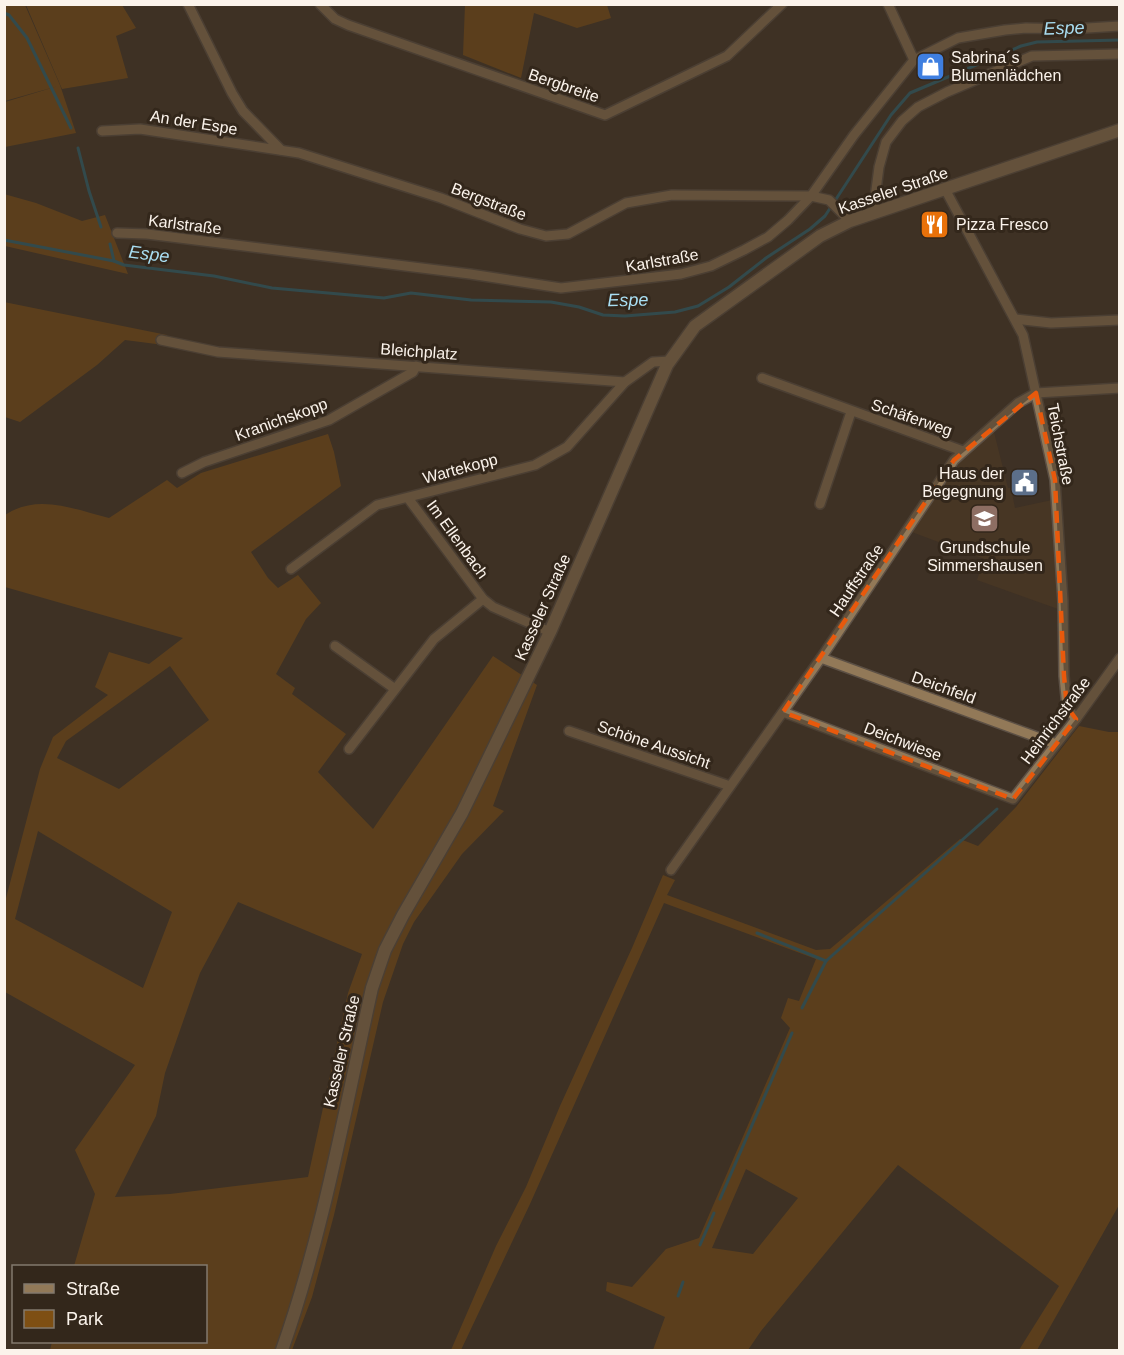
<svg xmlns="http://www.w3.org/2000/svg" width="1124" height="1355" font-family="Helvetica,sans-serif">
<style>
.built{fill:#473624}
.green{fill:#7e4f13;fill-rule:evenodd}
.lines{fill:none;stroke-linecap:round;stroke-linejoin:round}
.stream{stroke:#25687d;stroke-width:3}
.minor-casing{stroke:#5c5045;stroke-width:12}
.tertiary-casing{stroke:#5c5045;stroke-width:15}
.minor{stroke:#927958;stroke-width:9}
.tertiary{stroke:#927958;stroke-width:12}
.marked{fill:none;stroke:#e8590c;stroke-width:4.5;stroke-dasharray:12 8;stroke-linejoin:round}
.labels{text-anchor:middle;stroke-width:6;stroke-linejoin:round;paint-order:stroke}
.poi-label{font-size:16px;fill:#fbf3eb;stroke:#33271b;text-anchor:start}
.street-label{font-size:16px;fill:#fbf3eb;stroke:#33271b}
.water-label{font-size:18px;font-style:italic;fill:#a9def2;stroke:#33271b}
</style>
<rect width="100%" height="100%" fill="#3e3125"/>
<path class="built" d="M 994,432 L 1008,488 L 1011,488 L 1015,508 L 1052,500 L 1058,609 L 977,580 L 984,559 L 909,531 L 959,460 Z"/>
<g class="green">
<path d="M 5,4 L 25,5 L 60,85 L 76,133 L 5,147 L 5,102 L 58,86 L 5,101 Z"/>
<path d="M 26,5 L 122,5 L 136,28 L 116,36 L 128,78 L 62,89 Z"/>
<path d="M 465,5 L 607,5 L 611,18 L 577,28 L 534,13 L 521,78 L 463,55 Z"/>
<path d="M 4,194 L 36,203 L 82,221 L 105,215 L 128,274 L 5,246 Z"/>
<path d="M 4,302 L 167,335 L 164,345 L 125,340 L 97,365 L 20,422 L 5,417 Z"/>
<path d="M 328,434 L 334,452 L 341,486 L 251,552 L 268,578 L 278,588 L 298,575 L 321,603 L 306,619 L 276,674 L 295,688 L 292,694 L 346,734 L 318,772 L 373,829 L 493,656 L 537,685 L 493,806 L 504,811 L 462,854 L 414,922 L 403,944 L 383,1002 L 334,1215 L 312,1297 L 292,1350 L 50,1350 L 52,1342 L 206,1342 L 206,1266 L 74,1266 L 95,1194 L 75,1150 L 135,1065 L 5,992 L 5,902 L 40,769 L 53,737 L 108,695 L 95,687 L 109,652 L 149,664 L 183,638 L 5,587 L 5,515 C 38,493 73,509 109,518 L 167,480 L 177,488 L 201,473 ZM 170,666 L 209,720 L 119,789 L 57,758 L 66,741 ZM 38,831 L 172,912 L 143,988 L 15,919 ZM 238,902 L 362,954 L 348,993 L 308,1177 L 170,1194 L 115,1197 L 156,1116 L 165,1073 L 200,973 Z"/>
<path d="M 1079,726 L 1109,732 L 1119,732 L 1119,1205 L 1037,1350 L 1019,1350 L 1059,1286 L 898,1165 L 761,1331 L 748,1350 L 653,1350 L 665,1317 L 606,1291 L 607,1282 L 632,1287 L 666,1249 L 699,1238 L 790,1028 L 781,1018 L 788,998 L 799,1001 L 816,959 L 664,903 L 530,1204 L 461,1350 L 451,1350 L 496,1246 L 526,1187 L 560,1106 L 632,948 L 663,875 L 675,880 L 667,895 L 816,950 L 830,949 L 960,839 L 978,846 L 1016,807 ZM 746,1169 L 798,1198 L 753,1254 L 712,1248 Z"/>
</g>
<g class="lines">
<g class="stream">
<path d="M 4,13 L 9,15 L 27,38 L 71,128"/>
<path d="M 78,148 L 89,191 L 101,227"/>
<path d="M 4,240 L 114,261 L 124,265 L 214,276 L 272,288 L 384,298 L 411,293 L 471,300 L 551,302 L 579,307 L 603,315 L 625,316 L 675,312 L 698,306 L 729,287 L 766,258 L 810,229 L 825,216 L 891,115 L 910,93 L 1021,46 L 1037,42 L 1120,40"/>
<path d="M 110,244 L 114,261"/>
<path d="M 757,933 L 826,961"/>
<path d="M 802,1008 L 826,961 L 997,809"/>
<path d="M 720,1199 L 792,1033"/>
<path d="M 700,1245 L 714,1213"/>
<path d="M 678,1296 L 683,1282"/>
</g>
<defs>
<g id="minor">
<path d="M 188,4 L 232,93 L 243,111 L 281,150"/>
<path d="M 320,4 L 335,19 L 348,25 L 605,115 L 727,56 L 782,4"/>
<path d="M 888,4 L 914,60"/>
<path d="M 102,131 L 140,129 L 299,153 L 441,198 L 520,229 L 546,236 L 568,234 L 626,203 L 672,195 L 811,196 L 829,200 L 850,221"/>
<path d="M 945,189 L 1023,335 L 1055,480 L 1063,601 L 1064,676 L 1067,707 L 1076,719"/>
<path d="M 873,213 L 879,167 L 886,142 L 902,121 L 918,107 L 947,92 L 1032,56 L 1120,54"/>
<path d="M 117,233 L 147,234 L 470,274 L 561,288 L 681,274 L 711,266 L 744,250 L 768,237 L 788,220 L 811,196 L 854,135 L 914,60 L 958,38 L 1005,30 L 1026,28 L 1071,29 L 1120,26"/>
<path d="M 1015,319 L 1051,323 L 1120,320"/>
<path d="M 161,340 L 218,352 L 625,382"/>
<path d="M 762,378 L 963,451"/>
<path d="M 182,473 L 204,462 L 329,420 L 413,372 L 416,366"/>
<path d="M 408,498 L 483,599 L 493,607 L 550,632"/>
<path d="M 820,504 L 851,412"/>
<path d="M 291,569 L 377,505 L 535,465 L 567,447 L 625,382 L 653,362 L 670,361"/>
<path d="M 335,646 L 395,689"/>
<path d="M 821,658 L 1056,744"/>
<path d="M 783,712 L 1013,799 L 1076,719 L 1120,658"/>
<path d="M 569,731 L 730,786"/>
<path d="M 349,749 L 434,639 L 483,599"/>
<path d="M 671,870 L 821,658 L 954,460 L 1018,403 L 1036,393 L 1120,388"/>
</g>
<path id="tertiary" d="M 282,1350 C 323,1234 345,1109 372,988 L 385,950 L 403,915 L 462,813 L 550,632 L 667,365 L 695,326 L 820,236 L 850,221 L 1120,130"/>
</defs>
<use href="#minor" class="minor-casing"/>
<use href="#tertiary" class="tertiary-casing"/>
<use href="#minor" class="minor"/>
<use href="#tertiary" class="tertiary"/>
</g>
<path d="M0 0H1124V1355H0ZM 1036,393 L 1055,480 L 1064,676 L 1067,707 L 1076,719 L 1013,799 L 783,712 L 954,460 Z" fill="#3e3125" fill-opacity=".55" fill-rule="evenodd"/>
<path class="marked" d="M 1036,393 L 1055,480 L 1064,676 L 1067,707 L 1076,719 L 1013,799 L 783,712 L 954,460 Z"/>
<defs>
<symbol id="shop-square" viewBox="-11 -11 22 22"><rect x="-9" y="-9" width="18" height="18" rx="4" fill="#3f7fe0" stroke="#33271b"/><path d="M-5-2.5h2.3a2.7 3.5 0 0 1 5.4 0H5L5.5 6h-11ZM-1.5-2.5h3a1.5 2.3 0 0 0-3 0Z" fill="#fff"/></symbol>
<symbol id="restaurant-square" viewBox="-11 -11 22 22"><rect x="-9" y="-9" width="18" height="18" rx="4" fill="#e8710a" stroke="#33271b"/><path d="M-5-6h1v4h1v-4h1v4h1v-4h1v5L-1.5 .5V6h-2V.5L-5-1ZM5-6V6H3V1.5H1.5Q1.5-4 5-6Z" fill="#fff"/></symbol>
<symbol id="civic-square" viewBox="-11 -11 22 22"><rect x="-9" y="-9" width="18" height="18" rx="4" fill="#5c6f8a" stroke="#33271b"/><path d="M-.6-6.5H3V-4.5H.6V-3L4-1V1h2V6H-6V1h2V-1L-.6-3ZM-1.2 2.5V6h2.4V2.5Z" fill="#fff"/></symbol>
<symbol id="school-square" viewBox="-11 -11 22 22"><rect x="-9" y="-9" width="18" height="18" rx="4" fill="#8d6e63" stroke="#33271b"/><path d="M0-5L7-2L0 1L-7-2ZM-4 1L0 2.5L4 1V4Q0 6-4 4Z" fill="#fff"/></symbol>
</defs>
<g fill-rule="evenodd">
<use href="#shop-square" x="914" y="50" width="33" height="33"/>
<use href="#restaurant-square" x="918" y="208" width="33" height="33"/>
<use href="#civic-square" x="1008" y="466" width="33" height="33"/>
<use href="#school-square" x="968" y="502" width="33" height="33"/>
</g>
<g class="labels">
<g class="poi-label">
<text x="951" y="63">Sabrina´s<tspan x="951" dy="18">Blumenlädchen</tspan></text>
<text x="956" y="230">Pizza Fresco</text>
<text x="1004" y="479" text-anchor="end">Haus der<tspan x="1004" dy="18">Begegnung</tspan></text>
<text x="985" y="553" text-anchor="middle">Grundschule<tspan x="985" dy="18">Simmershausen</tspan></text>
</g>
<g class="street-label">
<text transform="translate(564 85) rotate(19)" y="6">Bergbreite</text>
<text transform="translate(194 122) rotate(9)" y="6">An der Espe</text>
<text transform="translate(893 190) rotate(-19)" y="6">Kasseler Straße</text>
<text transform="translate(489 201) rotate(21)" y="6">Bergstraße</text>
<text transform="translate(185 224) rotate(7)" y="6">Karlstraße</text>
<text transform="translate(662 260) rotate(-10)" y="6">Karlstraße</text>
<text transform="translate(419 351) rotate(4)" y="6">Bleichplatz</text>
<text transform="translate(912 417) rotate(19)" y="6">Schäferweg</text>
<text transform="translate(281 419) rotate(-20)" y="6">Kranichskopp</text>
<text transform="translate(1061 444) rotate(79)" y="6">Teichstraße</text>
<text transform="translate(460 468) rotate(-15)" y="6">Wartekopp</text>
<text transform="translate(458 539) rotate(54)" y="6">Im Ellenbach</text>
<text transform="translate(856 580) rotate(-56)" y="6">Hauffstraße</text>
<text transform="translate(542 607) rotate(-66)" y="6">Kasseler Straße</text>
<text transform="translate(944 687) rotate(20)" y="6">Deichfeld</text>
<text transform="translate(1055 720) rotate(-53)" y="6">Heinrichstraße</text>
<text transform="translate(903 741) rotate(21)" y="6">Deichwiese</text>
<text transform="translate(654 744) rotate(19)" y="6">Schöne Aussicht</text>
<text transform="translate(341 1051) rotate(-77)" y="6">Kasseler Straße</text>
</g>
<g class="water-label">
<text transform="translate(1064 28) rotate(-2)" y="6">Espe</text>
<text transform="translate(149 254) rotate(7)" y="6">Espe</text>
<text transform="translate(628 300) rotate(-1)" y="6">Espe</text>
</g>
</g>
<rect width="1124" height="1355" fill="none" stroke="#fbf3eb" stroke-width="12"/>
<rect x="12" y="1265" width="195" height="78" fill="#33271b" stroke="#83796e" stroke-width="1.5"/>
<rect x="24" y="1284" width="30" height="9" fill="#927958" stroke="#83796e" stroke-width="1.5"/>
<text x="66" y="1295" font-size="18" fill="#fbf3eb">Straße</text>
<rect x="24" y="1310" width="30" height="18" fill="#7e4f13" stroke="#83796e" stroke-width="1.5"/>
<text x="66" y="1325" font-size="18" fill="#fbf3eb">Park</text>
</svg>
